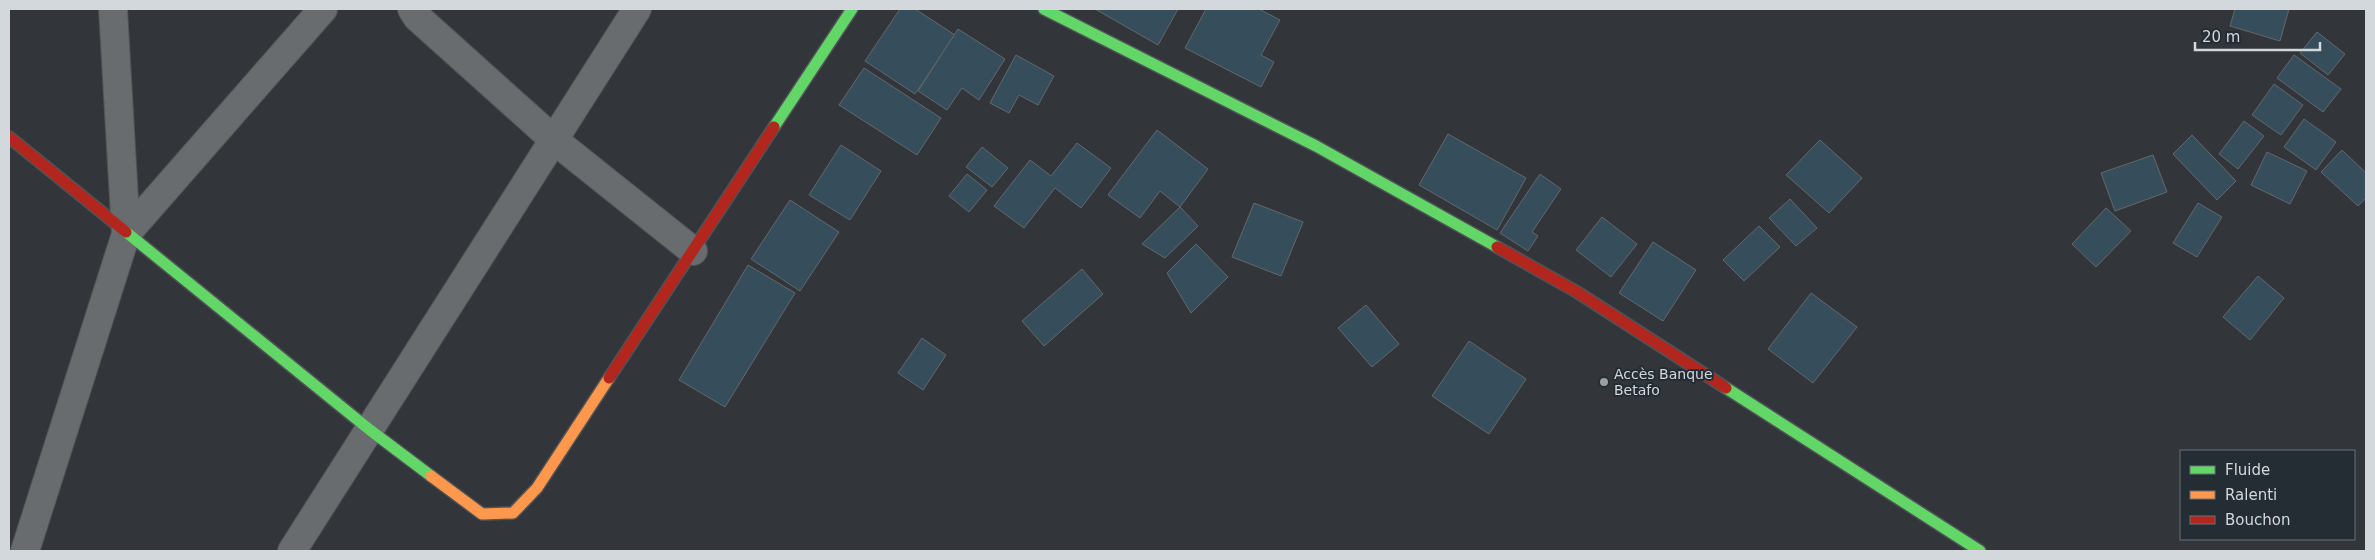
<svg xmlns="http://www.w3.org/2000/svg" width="2375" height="560" font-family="'DejaVu Sans',sans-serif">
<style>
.building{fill:#364d5b;stroke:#64686c}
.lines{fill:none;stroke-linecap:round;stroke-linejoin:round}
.street-casing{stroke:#4f5356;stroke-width:30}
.fast-casing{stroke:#4f5356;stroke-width:14}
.slow-casing{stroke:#4f5356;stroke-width:14}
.jam-casing{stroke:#4f5356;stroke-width:14}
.street{stroke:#686c6f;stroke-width:28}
.fast{stroke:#63d668;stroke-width:11}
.slow{stroke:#ff974d;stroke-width:11}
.jam{stroke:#b3261e;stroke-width:11}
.poi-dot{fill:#9b9fa3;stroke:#252d34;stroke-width:2}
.labels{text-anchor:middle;stroke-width:4;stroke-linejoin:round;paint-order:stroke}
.poi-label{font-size:14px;fill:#d3d8dc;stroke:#252d34;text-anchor:start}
</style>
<rect width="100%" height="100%" fill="#32363a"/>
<g class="building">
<path d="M 900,9 L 915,9 L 955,35 L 915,94 L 865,61 Z"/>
<path d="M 1095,9 L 1178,9 L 1158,45 Z"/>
<path d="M 1206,9 L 1259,9 L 1280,20 L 1261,55 L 1274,62 L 1261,87 L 1185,48 Z"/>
<path d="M 2235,9 L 2289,9 L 2280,41 L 2230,26 Z"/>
<path d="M 958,29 L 1005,59 L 979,100 L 962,88 L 947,110 L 918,91 Z"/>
<path d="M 2317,32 L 2345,54 L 2328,75 L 2300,53 Z"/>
<path d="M 1016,55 L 1054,76 L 1038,105 L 1019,95 L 1009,113 L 990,103 Z"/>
<path d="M 2294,55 L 2341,89 L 2323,112 L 2277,78 Z"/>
<path d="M 864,68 L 941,118 L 917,155 L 839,105 Z"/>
<path d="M 2274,84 L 2303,105 L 2281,135 L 2252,115 Z"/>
<path d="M 2304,119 L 2336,142 L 2316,170 L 2284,147 Z"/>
<path d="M 2244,121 L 2264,136 L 2238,169 L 2219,154 Z"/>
<path d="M 1157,130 L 1208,169 L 1180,207 L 1160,191 L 1140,218 L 1108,195 Z"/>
<path d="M 1448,134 L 1526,178 L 1497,230 L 1419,185 Z"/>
<path d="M 2192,135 L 2236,181 L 2217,200 L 2173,154 Z"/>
<path d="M 1820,140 L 1862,178 L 1829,213 L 1786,175 Z"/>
<path d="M 1077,143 L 1111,168 L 1081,208 L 1055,188 L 1024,228 L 994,206 L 1030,160 L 1051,176 Z"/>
<path d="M 841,145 L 881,171 L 850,220 L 809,195 Z"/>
<path d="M 982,147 L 1008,168 L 992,187 L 966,167 Z"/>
<path d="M 2342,150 L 2366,173 L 2366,198 L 2358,206 L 2321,172 Z"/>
<path d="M 2267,152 L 2307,171 L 2290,204 L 2251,185 Z"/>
<path d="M 2153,155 L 2167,192 L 2115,211 L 2101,173 Z"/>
<path d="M 967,174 L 987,190 L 969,212 L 949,196 Z"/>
<path d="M 1540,174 L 1561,189 L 1532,232 L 1538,236 L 1528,251 L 1500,233 Z"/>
<path d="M 1790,199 L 1817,228 L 1796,246 L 1769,218 Z"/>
<path d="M 790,200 L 839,232 L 800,291 L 751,259 Z"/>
<path d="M 1254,203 L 1303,222 L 1281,276 L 1232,257 Z"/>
<path d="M 2198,203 L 2222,217 L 2197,257 L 2173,243 Z"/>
<path d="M 1180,207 L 1198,226 L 1165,258 L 1142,244 Z"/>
<path d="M 2106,208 L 2131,231 L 2096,267 L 2072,244 Z"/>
<path d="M 1602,217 L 1637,244 L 1611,277 L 1576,250 Z"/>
<path d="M 1759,226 L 1780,247 L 1744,281 L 1723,260 Z"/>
<path d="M 1653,242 L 1696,270 L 1663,321 L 1619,293 Z"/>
<path d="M 1196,244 L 1228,277 L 1191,313 L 1167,273 Z"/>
<path d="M 748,265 L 795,293 L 725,407 L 679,380 Z"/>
<path d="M 1082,269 L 1103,294 L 1044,346 L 1022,321 Z"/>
<path d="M 2258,276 L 2284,298 L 2250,340 L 2223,317 Z"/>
<path d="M 1811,293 L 1857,327 L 1813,383 L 1768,349 Z"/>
<path d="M 1366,305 L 1399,344 L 1372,367 L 1338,328 Z"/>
<path d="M 922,338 L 946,355 L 923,390 L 898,373 Z"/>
<path d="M 1469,341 L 1526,379 L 1489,434 L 1432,396 Z"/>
</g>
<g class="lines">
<defs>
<g id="street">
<path d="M 412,9 L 417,17 L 554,140 L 693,251"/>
<path d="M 126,234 L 323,9"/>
<path d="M 25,551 L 126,234 L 113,9"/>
<path d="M 292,551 L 637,9"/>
</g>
<g id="fast">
<path d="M 1044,9 L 1316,146 L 1497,247"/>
<path d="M 774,127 L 852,9"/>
<path d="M 126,232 L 370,430 L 431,476"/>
<path d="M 1726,388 L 1980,551"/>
</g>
<path id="slow" d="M 431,476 L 482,514 L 513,513 L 537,488 L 609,378"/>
<g id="jam">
<path d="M 9,137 L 126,232"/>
<path d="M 1497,247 L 1577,292 L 1726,388"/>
<path d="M 609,378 L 774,127"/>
</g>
</defs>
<use href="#street" class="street-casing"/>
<use href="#fast" class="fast-casing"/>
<use href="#slow" class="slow-casing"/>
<use href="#jam" class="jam-casing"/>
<use href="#street" class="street"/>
<use href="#fast" class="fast"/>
<use href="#slow" class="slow"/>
<use href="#jam" class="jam"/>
</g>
<circle class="poi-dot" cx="1604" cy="382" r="5"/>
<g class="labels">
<g class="poi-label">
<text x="1614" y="379">Accès Banque<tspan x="1614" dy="16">Betafo</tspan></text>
</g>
</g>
<rect width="2375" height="560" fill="none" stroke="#d3d8dc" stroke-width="20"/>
<rect x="2180" y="450" width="175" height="90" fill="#252d34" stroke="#6b7177"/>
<rect x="2190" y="466" width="25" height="8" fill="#63d668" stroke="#6b7177"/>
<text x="2225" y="475" font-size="15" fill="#d3d8dc">Fluide</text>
<rect x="2190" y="491" width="25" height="8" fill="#ff974d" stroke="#6b7177"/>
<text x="2225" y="500" font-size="15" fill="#d3d8dc">Ralenti</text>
<rect x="2190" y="516" width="25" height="8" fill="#b3261e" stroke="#6b7177"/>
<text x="2225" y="525" font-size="15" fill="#d3d8dc">Bouchon</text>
<path d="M2195 42v8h125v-8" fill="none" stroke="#d3d8dc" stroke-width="2.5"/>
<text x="2202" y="42" font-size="15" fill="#d3d8dc" stroke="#252d34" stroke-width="4" paint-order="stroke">20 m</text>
</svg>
